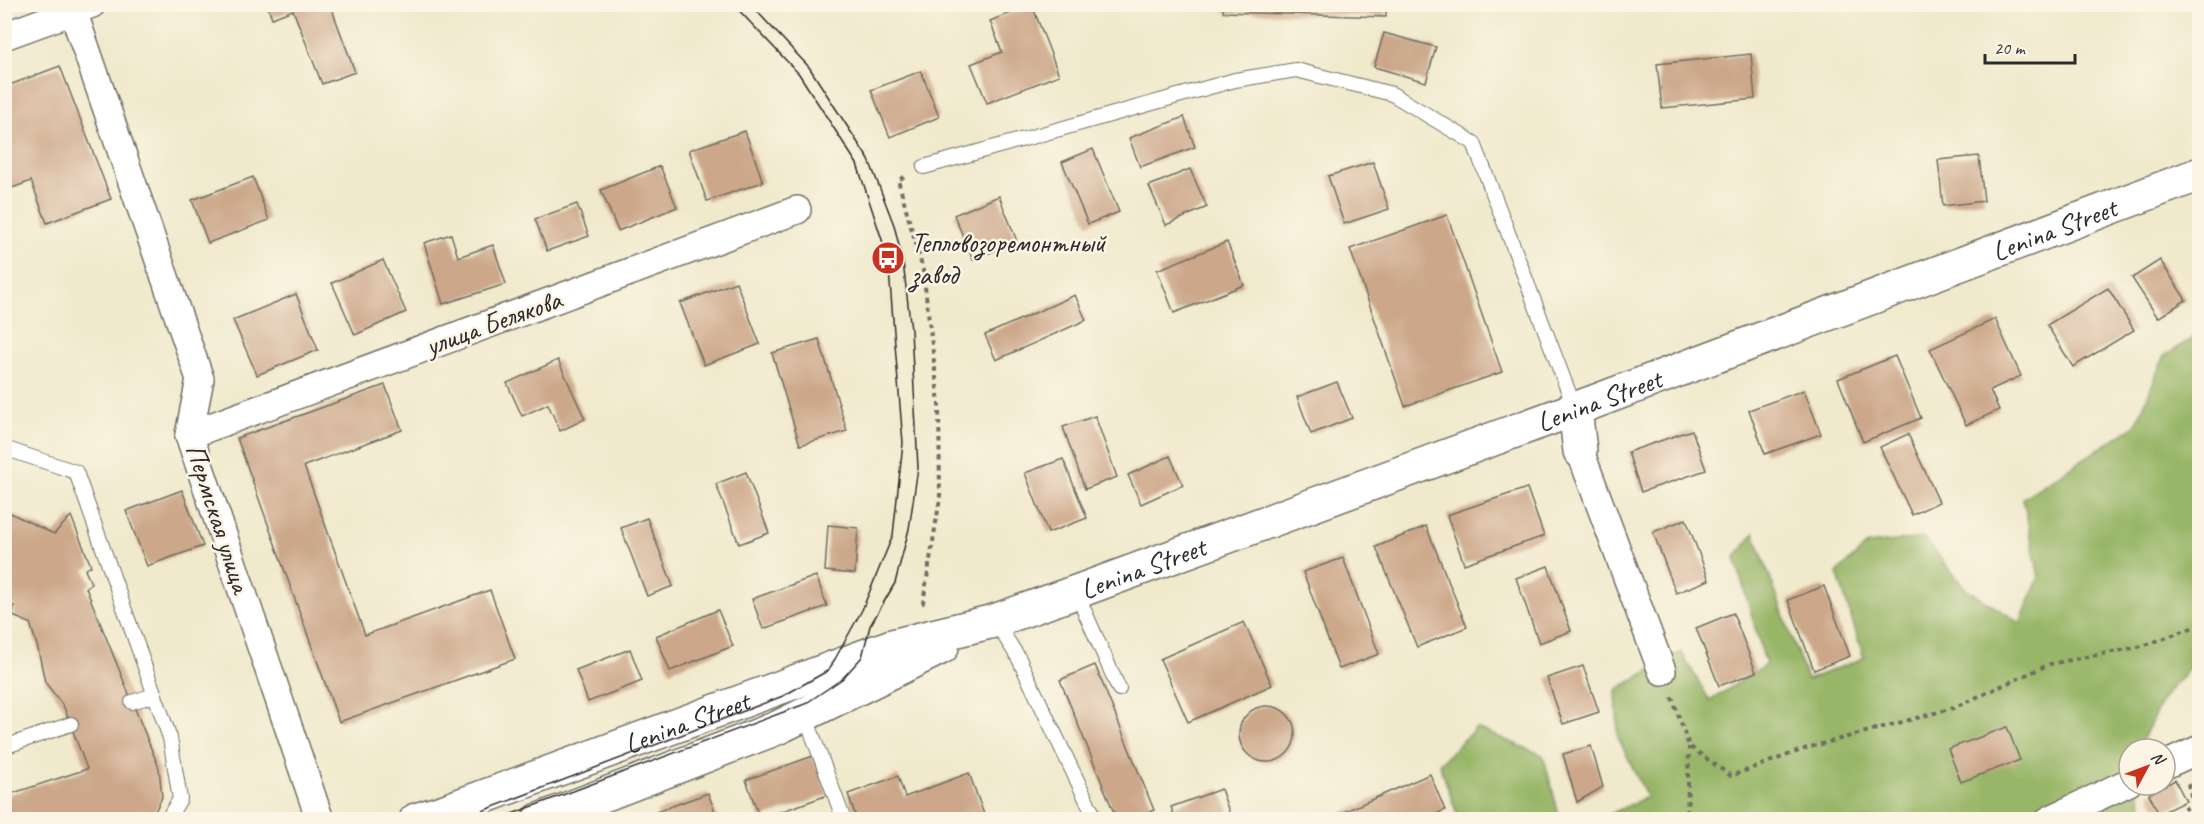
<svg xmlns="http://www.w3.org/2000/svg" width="2204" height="824" font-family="Caveat,sans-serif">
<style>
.forest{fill:#98b668;stroke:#62704a;stroke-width:1.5}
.building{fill:#cca789}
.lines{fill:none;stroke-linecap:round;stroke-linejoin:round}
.service-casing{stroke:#706e63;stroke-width:16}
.minor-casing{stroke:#706e63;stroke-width:30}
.tertiary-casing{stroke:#706e63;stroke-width:36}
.path{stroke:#706e63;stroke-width:4;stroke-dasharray:4.5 4.5;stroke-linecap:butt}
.service{stroke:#fff;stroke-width:14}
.minor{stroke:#fff;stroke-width:27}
.tertiary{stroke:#fff;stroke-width:33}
.tram{stroke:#2b2b2b;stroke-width:1.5}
.labels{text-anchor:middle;stroke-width:5;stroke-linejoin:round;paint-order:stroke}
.street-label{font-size:28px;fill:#2b2b2b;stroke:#fcf5e5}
.poi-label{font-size:28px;fill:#2b2b2b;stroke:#fcf5e5;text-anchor:start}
</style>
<rect width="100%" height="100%" fill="#fcf5e5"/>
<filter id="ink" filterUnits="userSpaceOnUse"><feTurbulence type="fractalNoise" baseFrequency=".0167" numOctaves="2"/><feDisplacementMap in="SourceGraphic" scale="12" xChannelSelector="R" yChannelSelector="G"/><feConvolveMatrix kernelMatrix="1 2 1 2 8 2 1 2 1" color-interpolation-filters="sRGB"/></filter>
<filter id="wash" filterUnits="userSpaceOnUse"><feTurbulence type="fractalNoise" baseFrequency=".008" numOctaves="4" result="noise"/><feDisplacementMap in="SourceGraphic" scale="24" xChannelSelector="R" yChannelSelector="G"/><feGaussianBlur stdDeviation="1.35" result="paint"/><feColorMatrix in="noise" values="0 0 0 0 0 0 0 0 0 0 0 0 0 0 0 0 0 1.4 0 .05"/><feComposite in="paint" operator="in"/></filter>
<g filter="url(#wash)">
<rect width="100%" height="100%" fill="#f0e9cc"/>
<g class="forest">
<path d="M 2199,334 L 2199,657 L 2163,698 L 2138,749 L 2129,749 L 2129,785 L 2137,785 L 2143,810 L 2176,819 L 1597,820 L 1647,797 L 1618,737 L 1616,690 L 1681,652 L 1710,701 L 1766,665 L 1735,558 L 1754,533 L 1807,680 L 1864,658 L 1837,573 L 1868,544 L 1924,538 L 1965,588 L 2020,623 L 2039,577 L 2023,498 L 2136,425 L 2164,356 Z"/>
<path d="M 1476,728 L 1543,755 L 1560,819 L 1459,819 L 1439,764 Z"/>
</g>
<g id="blocks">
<g class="building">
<path d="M 267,4 L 330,4 L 355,72 L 322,84 L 293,10 L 272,18 Z"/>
<path d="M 1223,4 L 1386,4 L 1386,17 L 1223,12 Z"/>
<path d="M 1032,5 L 1059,75 L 987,103 L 971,64 L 1002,52 L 990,21 Z"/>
<path d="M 1384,33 L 1436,47 L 1426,82 L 1374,67 Z"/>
<path d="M 1751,54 L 1755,99 L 1662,108 L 1657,64 Z"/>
<path d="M 60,66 L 111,199 L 47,223 L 31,181 L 4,191 L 4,87 Z"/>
<path d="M 921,71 L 939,117 L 890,137 L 871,90 Z"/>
<path d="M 1184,117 L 1195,147 L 1140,167 L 1129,138 Z"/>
<path d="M 745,131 L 763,182 L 707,201 L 689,150 Z"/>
<path d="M 1093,149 L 1119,212 L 1088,224 L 1062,162 Z"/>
<path d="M 1979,156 L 1984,201 L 1943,206 L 1938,160 Z"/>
<path d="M 1373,162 L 1389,209 L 1344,224 L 1328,176 Z"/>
<path d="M 660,166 L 677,207 L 618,231 L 601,190 Z"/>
<path d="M 1190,169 L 1207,207 L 1166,225 L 1149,186 Z"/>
<path d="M 253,177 L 269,220 L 208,243 L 192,200 Z"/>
<path d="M 999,196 L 1017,241 L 973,260 L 954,215 Z"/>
<path d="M 577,204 L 589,236 L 547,251 L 535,219 Z"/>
<path d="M 1447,215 L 1502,372 L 1405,406 L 1350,249 Z"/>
<path d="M 451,234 L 458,257 L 493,245 L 506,284 L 443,304 L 424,243 Z"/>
<path d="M 1227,242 L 1244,285 L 1174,313 L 1157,270 Z"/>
<path d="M 383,260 L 406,312 L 355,335 L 332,283 Z"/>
<path d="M 2160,260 L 2186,300 L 2158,318 L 2132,278 Z"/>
<path d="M 736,282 L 760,344 L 704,365 L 680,303 Z"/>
<path d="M 2108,288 L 2134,330 L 2073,367 L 2047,325 Z"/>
<path d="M 296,294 L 318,350 L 257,375 L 233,320 Z"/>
<path d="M 1075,295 L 1086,320 L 996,360 L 985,335 Z"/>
<path d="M 1995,319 L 2021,376 L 1990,390 L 1999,410 L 1966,425 L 1930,349 Z"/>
<path d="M 819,339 L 847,431 L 800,445 L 772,353 Z"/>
<path d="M 1895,356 L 1921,418 L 1863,442 L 1838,379 Z"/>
<path d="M 558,360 L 585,419 L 560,431 L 548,404 L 522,416 L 507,383 Z"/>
<path d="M 1337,382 L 1352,418 L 1311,434 L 1297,397 Z"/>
<path d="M 385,385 L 402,430 L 304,466 L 365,635 L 490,590 L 515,659 L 339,722 L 237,438 Z"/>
<path d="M 1804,390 L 1821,434 L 1765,454 L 1749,410 Z"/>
<path d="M 1095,416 L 1117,477 L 1085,489 L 1063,427 Z"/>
<path d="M 1692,430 L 1706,470 L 1641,492 L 1628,452 Z"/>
<path d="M 1908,434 L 1939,502 L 1912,515 L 1880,447 Z"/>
<path d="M 1170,456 L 1183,485 L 1141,504 L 1128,475 Z"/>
<path d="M 1063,459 L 1087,518 L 1048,533 L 1025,473 Z"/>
<path d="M 746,472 L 769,533 L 739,544 L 716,484 Z"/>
<path d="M 1527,488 L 1544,536 L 1464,564 L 1447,515 Z"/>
<path d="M 182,490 L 203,546 L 147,566 L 126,511 Z"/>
<path d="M 4,510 L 54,534 L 71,516 L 91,566 L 85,570 L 91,583 L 86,588 L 159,768 L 162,797 L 151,820 L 4,820 L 4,796 L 87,769 L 64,707 L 45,682 L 38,649 L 30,623 L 13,616 L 14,606 L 4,603 Z"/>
<path d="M 647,518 L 673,586 L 647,596 L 621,528 Z"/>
<path d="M 1686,519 L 1709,580 L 1676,593 L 1653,532 Z"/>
<path d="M 828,525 L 858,528 L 855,574 L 825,571 Z"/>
<path d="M 1426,526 L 1467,627 L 1417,647 L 1376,547 Z"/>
<path d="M 1343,558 L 1379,654 L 1339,669 L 1303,572 Z"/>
<path d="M 1548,566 L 1571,631 L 1539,643 L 1516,578 Z"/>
<path d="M 816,576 L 827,606 L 763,629 L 752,599 Z"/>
<path d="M 1824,586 L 1850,656 L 1814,670 L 1788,600 Z"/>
<path d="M 718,610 L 733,646 L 670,671 L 656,636 Z"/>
<path d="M 1733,613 L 1756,672 L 1719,686 L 1696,628 Z"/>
<path d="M 1244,622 L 1272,685 L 1188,722 L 1160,659 Z"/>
<path d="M 630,649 L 642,681 L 588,702 L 576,670 Z"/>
<path d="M 1095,665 L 1154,810 L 1131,820 L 1117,820 L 1060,680 Z"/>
<path d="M 1583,666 L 1599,712 L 1563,724 L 1547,678 Z"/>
<circle cx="1267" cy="734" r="28"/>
<path d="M 2007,727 L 2020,760 L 1961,782 L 1948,749 Z"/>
<path d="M 1591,746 L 1603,787 L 1577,802 L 1563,754 Z"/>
<path d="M 813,756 L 828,795 L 760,819 L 746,780 Z"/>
<path d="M 969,773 L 986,820 L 857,820 L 848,794 L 898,776 L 905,797 Z"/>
<path d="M 1430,774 L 1445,810 L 1423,820 L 1325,820 Z"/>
<path d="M 2175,780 L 2186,801 L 2159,814 L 2149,794 Z"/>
<path d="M 1221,789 L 1232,820 L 1176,820 L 1171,807 Z"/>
<path d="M 708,793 L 718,820 L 659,820 L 656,812 Z"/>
</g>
</g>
</g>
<g filter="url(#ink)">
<use href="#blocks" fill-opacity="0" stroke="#706e63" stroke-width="1.5"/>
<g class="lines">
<defs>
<g id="service">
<path d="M 924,167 L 1235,80 L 1296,70 L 1392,94 L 1474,143 L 1575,409"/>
<path d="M 4,448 L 76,472 L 170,738 L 180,799 L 167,820"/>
<path d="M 1076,592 L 1119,689"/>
<path d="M 995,621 L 1018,657 L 1096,820"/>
<path d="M 132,702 L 154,695"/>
<path d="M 805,715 L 844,820"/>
<path d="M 4,747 L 71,724"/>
</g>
<g id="minor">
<path d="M 73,11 L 200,379 L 189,435 L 320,820"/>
<path d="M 4,36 L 92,4"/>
<path d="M 189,435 L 797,210"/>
<path d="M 1580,451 L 1662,671"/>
<path d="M 2165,765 L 2200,749"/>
<path d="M 2049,820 L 2129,782"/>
</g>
<g id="tertiary">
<path d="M 1575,409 L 1580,451"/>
<path id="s1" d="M 416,820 L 445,811 L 892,646 L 994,621 L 1076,592 L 1575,409 L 2200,174"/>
<path d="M 539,820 L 777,728 L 942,647"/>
</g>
</defs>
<use href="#service" class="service-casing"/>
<use href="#minor" class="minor-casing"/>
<use href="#tertiary" class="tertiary-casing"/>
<g class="path">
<path d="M 904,177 L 898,180 L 923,270 L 939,403 L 940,498 L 923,603 L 920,604"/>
<path d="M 1672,697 L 1689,746 L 1731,776 L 1807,748 L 1953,708 L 2050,664 L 2143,646 L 2200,625"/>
<path d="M 1683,820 L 1687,818 L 1689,747"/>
<path d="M 2169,820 L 2193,803 L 2188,784"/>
</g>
<use href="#service" class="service"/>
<use href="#minor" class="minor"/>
<use href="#tertiary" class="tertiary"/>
<g class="tram">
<path d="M 459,820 L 783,696 L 829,670 L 862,610 L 893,535 L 903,443 L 888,258 L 857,164 L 799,74 L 733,4"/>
<path d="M 496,820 L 805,704 L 842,679 L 862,657 L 870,626 L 895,583 L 909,529 L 918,468 L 911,330 L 903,262 L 894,225 L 869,160 L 809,67 L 750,4"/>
</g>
</g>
</g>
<defs>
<symbol id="bus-disc" viewBox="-11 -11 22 22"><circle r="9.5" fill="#c8321e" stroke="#fcf5e5"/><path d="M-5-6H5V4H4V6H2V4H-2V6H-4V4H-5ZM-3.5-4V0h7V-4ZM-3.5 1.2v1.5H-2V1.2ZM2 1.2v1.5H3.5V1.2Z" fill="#fff"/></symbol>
</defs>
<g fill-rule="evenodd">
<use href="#bus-disc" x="869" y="239" width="38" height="38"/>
</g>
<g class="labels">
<g class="street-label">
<text dy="10" stroke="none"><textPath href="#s1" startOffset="1742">Lenina Street</textPath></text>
<text transform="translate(493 322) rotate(-20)" y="10">улица Белякова</text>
<text dy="10" stroke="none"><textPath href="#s1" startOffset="1256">Lenina Street</textPath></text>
<text transform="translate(219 518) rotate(72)" y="10">Пермская улица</text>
<text dy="10" stroke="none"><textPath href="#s1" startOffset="770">Lenina Street</textPath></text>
<text dy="10" stroke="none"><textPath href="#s1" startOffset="288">Lenina Street</textPath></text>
</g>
<g class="poi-label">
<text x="911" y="252">Тепловозоремонтный<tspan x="911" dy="32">завод</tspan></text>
</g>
</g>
<rect width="2204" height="824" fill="none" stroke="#fcf5e5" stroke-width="24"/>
<g transform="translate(2147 767) rotate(49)"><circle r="28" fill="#fcf5e5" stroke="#a8a49b" stroke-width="1.5"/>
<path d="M0-4.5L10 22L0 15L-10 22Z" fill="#c8321e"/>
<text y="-9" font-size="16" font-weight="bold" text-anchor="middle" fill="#2b2b2b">N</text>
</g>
<path d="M1985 54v9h90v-9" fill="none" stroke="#2b2b2b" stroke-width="3"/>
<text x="1994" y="54" font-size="18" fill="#2b2b2b" stroke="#fcf5e5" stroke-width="4.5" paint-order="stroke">20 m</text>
</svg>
